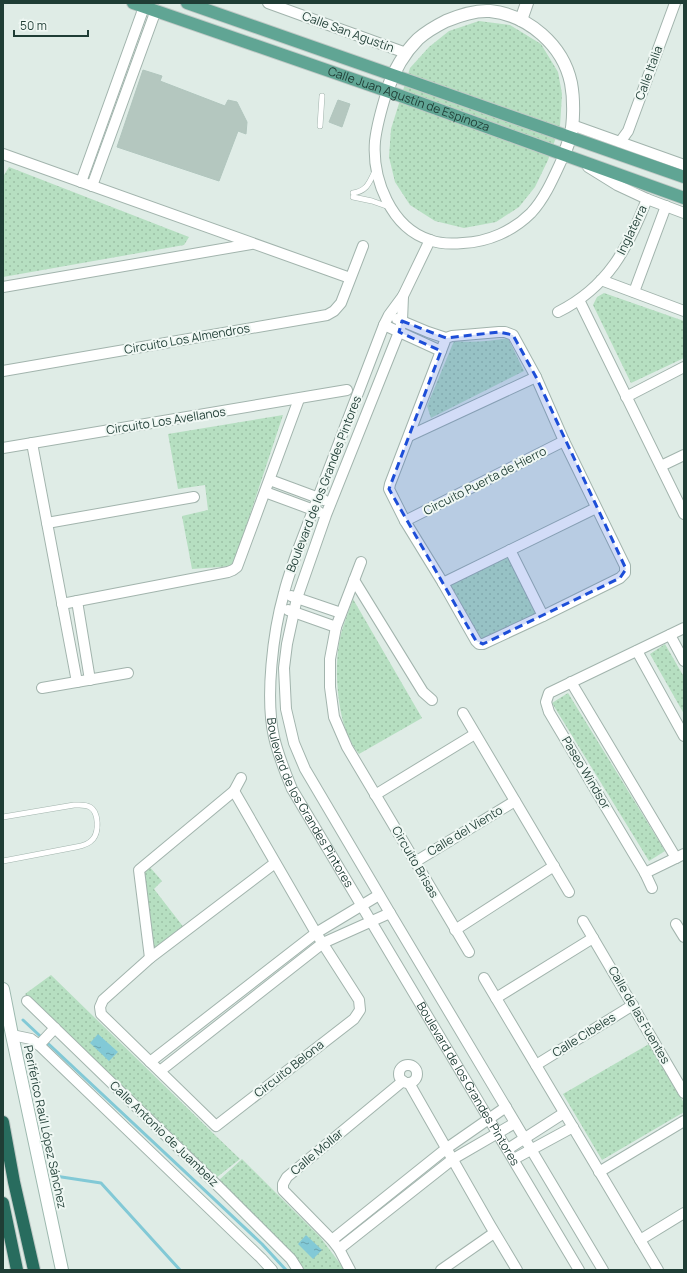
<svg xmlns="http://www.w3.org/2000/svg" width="687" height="1273" font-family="Manrope,sans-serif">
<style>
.park{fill:url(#park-dots)}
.water{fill:url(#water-ripples)}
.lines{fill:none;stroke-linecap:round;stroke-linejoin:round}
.stream{stroke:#82c9d6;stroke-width:3}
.building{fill:#b4c7bf;stroke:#b1c6be}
.service-casing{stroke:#a2b4ad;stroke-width:6}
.minor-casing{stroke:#a2b4ad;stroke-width:12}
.tertiary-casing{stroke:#a2b4ad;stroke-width:14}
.secondary-casing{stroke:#9db9af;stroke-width:14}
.primary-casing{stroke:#c0c9c6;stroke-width:14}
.motorway-casing{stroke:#c0c9c6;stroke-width:14}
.service{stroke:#fff;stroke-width:5}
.minor{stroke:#fff;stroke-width:10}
.tertiary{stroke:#fff;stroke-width:12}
.secondary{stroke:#fff;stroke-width:12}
.primary{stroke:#60a594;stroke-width:12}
.motorway{stroke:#286c5e;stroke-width:12}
.marked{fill:#1d4ed8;fill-opacity:0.2;stroke:#1d4ed8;stroke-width:3;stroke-dasharray:8 5;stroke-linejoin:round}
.labels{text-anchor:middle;stroke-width:4;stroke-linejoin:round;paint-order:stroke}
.street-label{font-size:12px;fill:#1f3d35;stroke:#f0f8f4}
</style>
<defs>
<pattern id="park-dots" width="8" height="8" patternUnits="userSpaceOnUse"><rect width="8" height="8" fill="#b6dfc1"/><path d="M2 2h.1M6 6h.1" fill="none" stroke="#9cc0a6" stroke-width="1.8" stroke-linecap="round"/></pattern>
<pattern id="water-ripples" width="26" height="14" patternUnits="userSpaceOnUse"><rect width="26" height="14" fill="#82c9d6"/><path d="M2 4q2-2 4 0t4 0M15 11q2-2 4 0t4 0" fill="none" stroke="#6aa4ae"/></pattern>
</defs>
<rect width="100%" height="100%" fill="#dfece6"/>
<g class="park">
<path d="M 479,21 L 510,25 L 541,44 L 558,72 L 562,94 L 560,126 L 548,160 L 535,187 L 519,207 L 496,222 L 464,228 L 435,221 L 410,205 L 395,182 L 389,157 L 391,129 L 410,68 L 429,47 L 449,31 Z"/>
<path d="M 9,167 L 189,237 L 184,245 L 3,277 L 3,181 L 4,175 Z"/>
<path d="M 604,293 L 684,321 L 684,358 L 631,383 L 593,305 L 597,297 Z"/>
<path d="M 508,338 L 524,371 L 431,418 L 427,406 L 454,341 C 473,343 490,341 508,338 Z"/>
<path d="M 283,415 L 233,566 L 192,569 L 182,516 L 208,510 L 205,485 L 178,489 L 168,434 Z"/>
<path d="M 508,554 L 541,616 L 479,643 L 447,583 Z"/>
<path d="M 353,599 L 422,718 L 359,754 C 357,751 354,748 352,744 C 338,720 334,672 339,644 C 341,629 348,614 353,599 Z"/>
<path d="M 665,644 L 684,677 L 684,714 L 650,654 Z"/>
<path d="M 568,693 L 665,851 L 649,861 L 552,703 Z"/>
<path d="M 148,865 L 162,881 L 154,889 L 185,929 L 152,954 L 141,871 Z"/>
<path d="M 51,975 L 218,1138 L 240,1159 L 216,1178 L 25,994 Z"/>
<path d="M 649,1044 L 684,1103 L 684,1112 L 602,1160 L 563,1094 Z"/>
<path d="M 242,1159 L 320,1237 L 345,1270 L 305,1270 L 288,1249 L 218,1181 Z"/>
</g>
<g class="water">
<path d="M 98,1034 L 118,1052 L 109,1061 L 90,1043 Z"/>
<path d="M 306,1235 L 322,1250 L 313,1259 L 298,1244 Z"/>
</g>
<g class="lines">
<g class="stream">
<path d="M 23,1020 L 262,1244 L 286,1270"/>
<path d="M 55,1176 L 101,1183 L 180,1270"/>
</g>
</g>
<g class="building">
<path d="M 143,70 L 162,76 L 160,81 L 225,106 L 228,100 L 237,102 L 247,122 L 246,134 L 238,131 L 219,181 L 117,147 Z"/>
<path d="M 338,100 L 350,104 L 342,127 L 329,122 Z"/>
</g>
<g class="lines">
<defs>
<g id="service">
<path d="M 320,126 L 322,96"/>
<path d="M 353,193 C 367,191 369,183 375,171"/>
<path d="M 353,197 L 372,201 L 389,207"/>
<path d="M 3,817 L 74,805 C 80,805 85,804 90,807 C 99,812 99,832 93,839 C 89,844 82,846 76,847 L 3,861"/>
</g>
<g id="minor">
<path d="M 268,3 L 406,53"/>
<path d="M 387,91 C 382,107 377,124 375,141 C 372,179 391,228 430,240 C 440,244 453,244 463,243 C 488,242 513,231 531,213 C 546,197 555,174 564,155"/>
<path d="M 572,125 L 684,165"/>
<path d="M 620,142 L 628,131 L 675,3"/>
<path d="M 3,154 L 350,278"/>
<path d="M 588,167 L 617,185 L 647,199 L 684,213"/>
<path d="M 81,182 L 144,7"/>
<path d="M 92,186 L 156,10"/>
<path id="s1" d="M 430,240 L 403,296 L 389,315 L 384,325 L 296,555 C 292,567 287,580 284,593 C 273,632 265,697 274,737 C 278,755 285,772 292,789 L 579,1270"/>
<path d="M 601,280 L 684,311"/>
<path d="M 3,287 L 251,244"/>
<path d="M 634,292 L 666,206"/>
<path d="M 403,296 L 402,321 L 399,332 L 326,515 L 297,598 L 287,644 L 284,668 L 286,709 L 294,743 L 305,769 L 390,913 L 603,1270"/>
<path d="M 579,300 L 684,514"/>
<path d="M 558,312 C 608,287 628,248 647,199"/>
<path d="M 397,319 L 428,332 L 446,338 L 452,336 L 499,332 L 505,332 L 513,335 L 536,377 L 564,441 L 625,566 L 625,573 L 620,578 L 543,616 L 483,644 L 479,644 L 476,641 L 443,583 L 405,521 L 389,489 L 390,484 L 446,338"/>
<path d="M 384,325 L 441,351"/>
<path d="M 3,371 L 327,315 L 334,311 L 341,303 L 363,246"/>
<path d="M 626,397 L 684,367"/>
<path d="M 409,436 L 536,377"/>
<path d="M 32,443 L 77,682"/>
<path d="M 3,448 L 347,390"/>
<path d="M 661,466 L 684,455"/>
<path d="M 270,480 L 324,500"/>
<path d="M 265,492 L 319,512"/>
<path d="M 405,521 L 564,441"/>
<path d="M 47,523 L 194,497"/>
<path d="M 510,550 L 543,616"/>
<path d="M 361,562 L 336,627 L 330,659 L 330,687 L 334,717 L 347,747 L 469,952"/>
<path d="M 354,580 L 423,692 L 432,700"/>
<path d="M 443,583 L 596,508"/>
<path d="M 291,596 L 341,613"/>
<path d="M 77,601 L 90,680"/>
<path d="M 62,604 L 228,572 L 233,570 L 237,567 L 299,399"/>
<path d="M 288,610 L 336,627"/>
<path d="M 670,635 L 684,661"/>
<path d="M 637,651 L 684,736"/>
<path d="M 571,682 L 676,858"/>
<path d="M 42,688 L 128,673"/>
<path d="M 463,713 L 569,892"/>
<path d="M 234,791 L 316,933 L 359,1000 L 360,1010 L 354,1019 L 216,1126 L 101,1014 L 100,1007 L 103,1000 L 150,958 L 275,863"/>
<path d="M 375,795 L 475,734"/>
<path d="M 415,862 L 515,801"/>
<path d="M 645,873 L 684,854"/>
<path d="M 652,888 L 645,873 L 549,712 L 546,702 L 549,693 L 684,628"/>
<path d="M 583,921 L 684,1093"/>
<path d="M 676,924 L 684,937"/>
<path d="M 455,930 L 554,866"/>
<path d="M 150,958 L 139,870 L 234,791 L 241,778"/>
<path d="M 484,978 L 658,1270"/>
<path d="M 496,998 L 593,938"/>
<path d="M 27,1001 L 222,1190 L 291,1259 L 298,1270"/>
<path d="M 12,1035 L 31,1039 L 39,1045 L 261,1258 L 272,1270"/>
<path d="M 39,1045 L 55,1028"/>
<path d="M 150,1062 L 316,933 L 379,895"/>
<path d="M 536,1065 L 633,1005"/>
<circle cx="408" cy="1074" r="9"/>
<path d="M 160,1071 L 323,943 L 390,913"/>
<path d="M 409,1083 L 490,1225 L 517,1270"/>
<path d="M 508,1149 L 564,1113"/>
<path d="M 514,1159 L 573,1127"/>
<path d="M 599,1172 L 684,1121"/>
<path d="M 332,1240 L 447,1148 L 506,1107"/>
<path d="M 640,1240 L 684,1213"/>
<path d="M 339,1249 L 453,1159 L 515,1123"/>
<path d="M 350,1270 L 339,1249 L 332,1240 L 283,1190 L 283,1184 L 287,1177 L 403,1081"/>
<path d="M 441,1270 L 494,1233"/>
</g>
<g id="tertiary">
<path d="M 521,20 L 527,3"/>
<path d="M 387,91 C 393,73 404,53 418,39 C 426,32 436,26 446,21 C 460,15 475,10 490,11 C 528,15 563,45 571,83 C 574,99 574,123 570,138 C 568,144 566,149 564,155"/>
</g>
<path id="secondary" d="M 3,989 L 12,1035 L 62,1270"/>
<g id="primary">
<path id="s2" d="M 133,3 L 387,91 L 684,198"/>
<path d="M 187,3 L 684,177"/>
</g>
<g id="motorway">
<path d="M 3,1122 L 14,1182 L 34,1270"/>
<path d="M 3,1203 L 17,1270"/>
</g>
</defs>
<use href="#service" class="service-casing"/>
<use href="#minor" class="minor-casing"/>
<use href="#tertiary" class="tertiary-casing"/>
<use href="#secondary" class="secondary-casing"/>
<use href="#primary" class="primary-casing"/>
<use href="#motorway" class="motorway-casing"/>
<use href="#service" class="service"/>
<use href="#minor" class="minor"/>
<use href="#tertiary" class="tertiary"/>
<use href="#secondary" class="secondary"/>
<use href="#primary" class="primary"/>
<use href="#motorway" class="motorway"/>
</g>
<path class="marked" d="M 402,321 L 446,338 L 499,332 L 513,335 L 536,377 L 626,569 L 620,578 L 483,644 L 476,641 L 389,489 L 441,351 L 399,332 Z"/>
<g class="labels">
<g class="street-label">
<text transform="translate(348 32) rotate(20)" y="4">Calle San Agustín</text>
<text transform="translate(649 73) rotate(-70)" y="4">Calle Italia</text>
<text dy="4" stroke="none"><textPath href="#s2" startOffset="292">Calle Juan Agustín de Espinoza</textPath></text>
<text transform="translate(632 230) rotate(-64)" y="4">Inglaterra</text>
<text transform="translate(187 339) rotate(-10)" y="4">Circuito Los Almendros</text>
<text transform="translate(166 421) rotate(-9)" y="4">Circuito Los Avellanos</text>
<text transform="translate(485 481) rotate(-27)" y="4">Circuito Puerta de Hierro</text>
<text transform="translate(324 484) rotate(-69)" y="4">Boulevard de los Grandes Pintores</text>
<text transform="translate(586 773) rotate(59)" y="4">Paseo Windsor</text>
<text dy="4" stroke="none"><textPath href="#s1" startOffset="603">Boulevard de los Grandes Pintores</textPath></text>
<text transform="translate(465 831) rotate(-31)" y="4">Calle del Viento</text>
<text transform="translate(415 862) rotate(60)" y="4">Circuito Brisas</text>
<text transform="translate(639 1015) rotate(60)" y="4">Calle de las Fuentes</text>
<text transform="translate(584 1035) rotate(-32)" y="4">Calle Cibeles</text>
<text transform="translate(289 1069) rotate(-38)" y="4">Circuito Belona</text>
<text dy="4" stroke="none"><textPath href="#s1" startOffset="927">Boulevard de los Grandes Pintores</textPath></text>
<text transform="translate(45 1127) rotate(78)" y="4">Periférico Raúl López Sánchez</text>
<text transform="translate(164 1134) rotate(44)" y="4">Calle Antonio de Juambelz</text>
<text transform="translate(317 1152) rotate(-40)" y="4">Calle Mollar</text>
</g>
</g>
<rect width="687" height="1273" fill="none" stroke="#1f3d35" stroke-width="8"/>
<path d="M14 30v6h74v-6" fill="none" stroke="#1f3d35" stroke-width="2"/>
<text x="20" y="30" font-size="12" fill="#1f3d35" stroke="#f0f8f4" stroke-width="3" paint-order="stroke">50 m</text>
</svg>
